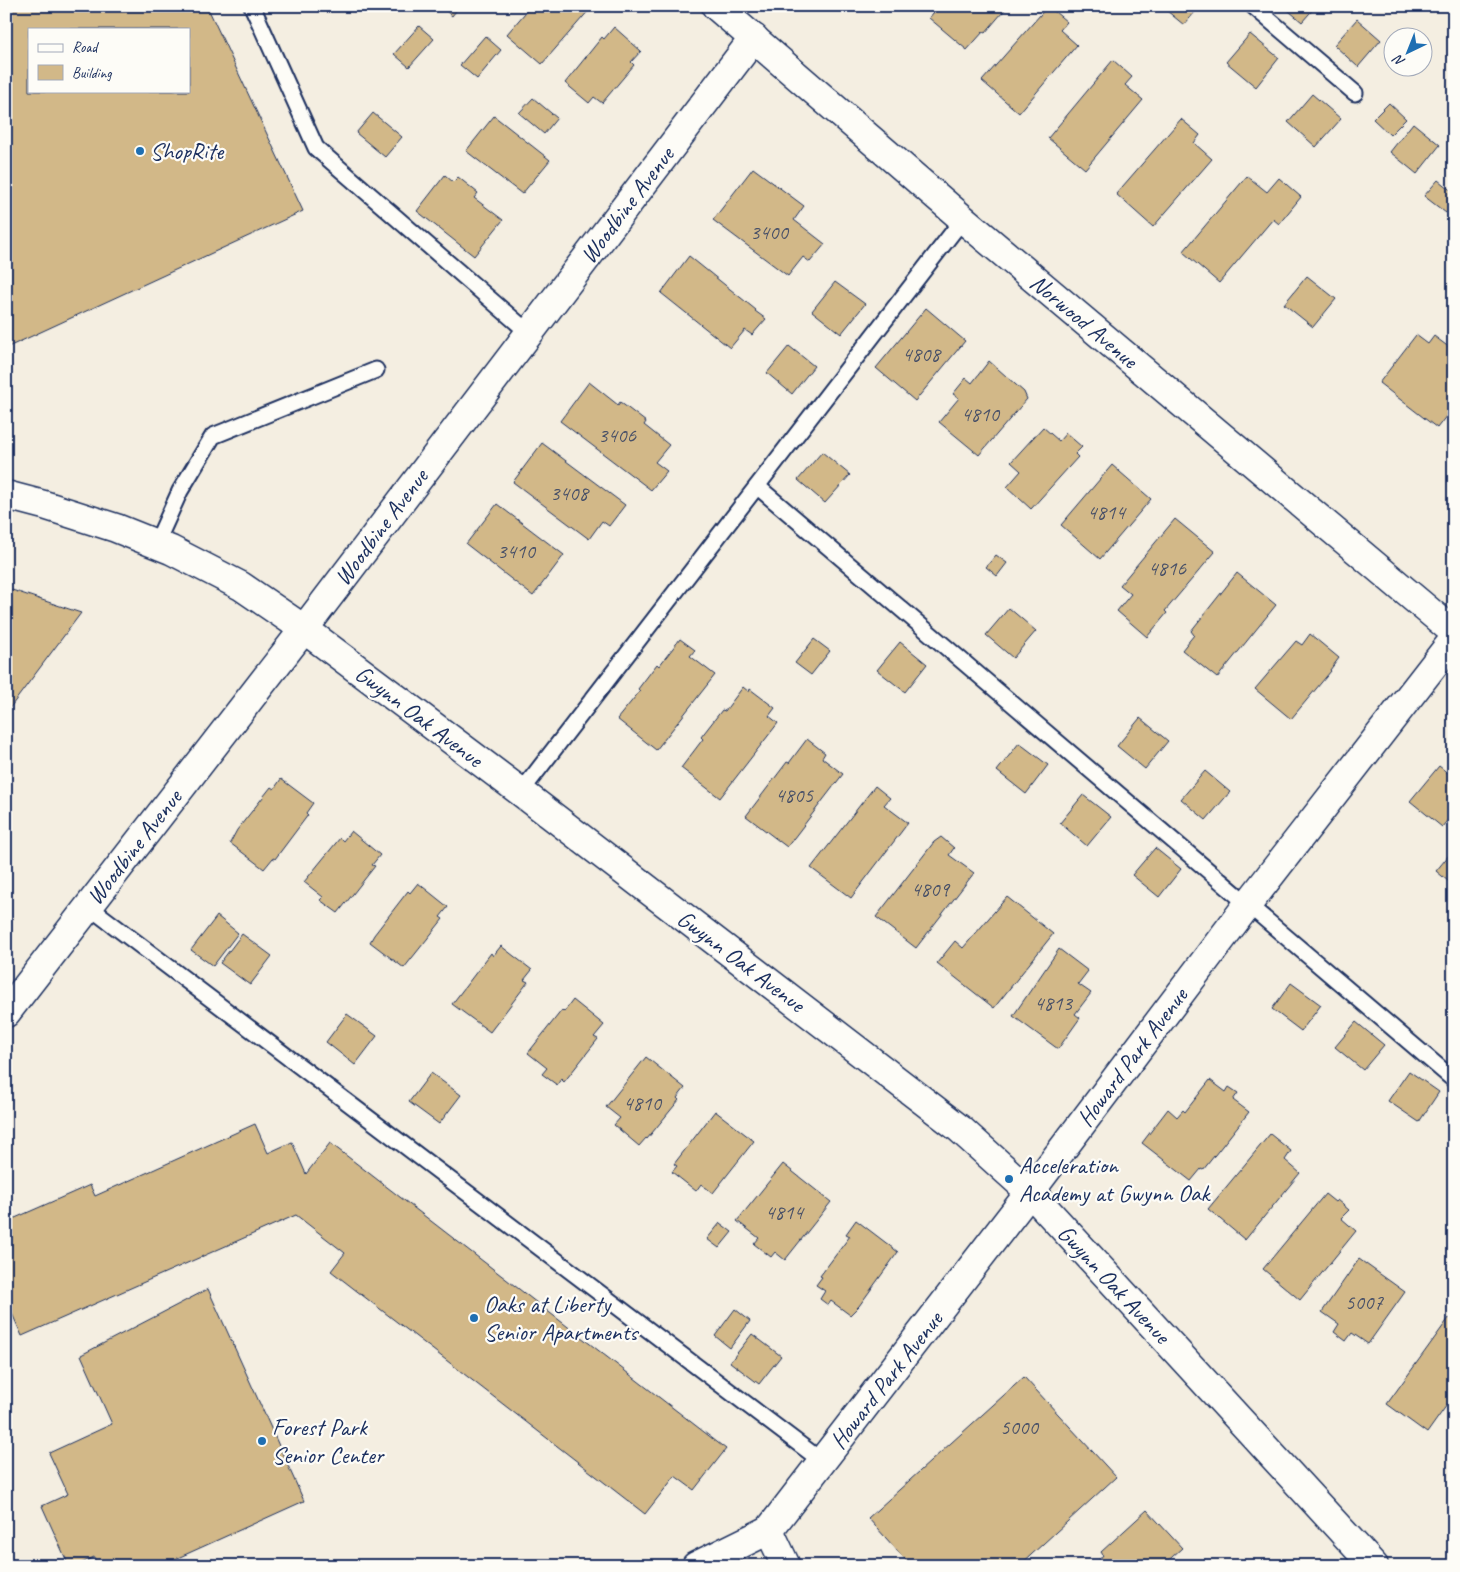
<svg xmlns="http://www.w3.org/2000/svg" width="1460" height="1572" font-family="Caveat,sans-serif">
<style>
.building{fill:#d2b888;stroke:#1b2f5e;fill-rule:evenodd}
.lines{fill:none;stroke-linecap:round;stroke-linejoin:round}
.service-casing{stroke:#1b2f5e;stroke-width:19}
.minor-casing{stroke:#1b2f5e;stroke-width:31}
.secondary-casing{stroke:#1b2f5e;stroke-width:31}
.service{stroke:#fdfcf7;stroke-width:15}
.minor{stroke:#fdfcf7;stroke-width:28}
.secondary{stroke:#fdfcf7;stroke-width:28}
.poi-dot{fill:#1f6fb2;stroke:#fdfcf7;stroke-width:2}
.labels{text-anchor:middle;stroke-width:4.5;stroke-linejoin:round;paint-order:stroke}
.number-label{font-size:21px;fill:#495168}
.poi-label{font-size:24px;fill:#1b2f5e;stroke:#fdfcf7;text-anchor:start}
.street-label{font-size:24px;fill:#1b2f5e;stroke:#fdfcf7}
</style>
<rect width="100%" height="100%" fill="#f4eee1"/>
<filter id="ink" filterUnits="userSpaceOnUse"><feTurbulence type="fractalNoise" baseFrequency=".02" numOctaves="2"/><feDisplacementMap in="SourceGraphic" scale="10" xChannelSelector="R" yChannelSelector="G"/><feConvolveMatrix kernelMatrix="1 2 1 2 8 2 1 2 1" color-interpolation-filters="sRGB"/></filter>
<g filter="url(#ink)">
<g class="building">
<path d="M 6,6 L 207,6 L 303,211 L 6,348 ZM 29,29 L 189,29 L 189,91 L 29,91 Z"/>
<path d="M 440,6 L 460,6 L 452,16 Z"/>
<path d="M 531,6 L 586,6 L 590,9 L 542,64 L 507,34 Z"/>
<path d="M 939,6 L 1008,6 L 985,33 L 983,32 L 967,50 L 929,18 Z"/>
<path d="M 1048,6 L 1067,22 L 1060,30 L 1077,45 L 1019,113 L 982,81 Z"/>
<path d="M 1161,6 L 1200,6 L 1184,25 Z"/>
<path d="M 1283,6 L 1316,6 L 1302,22 Z"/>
<path d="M 1357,19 L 1381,40 L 1358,67 L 1334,45 Z"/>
<path d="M 419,26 L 434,39 L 409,67 L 394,54 Z"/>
<path d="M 614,27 L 641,51 L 631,62 L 634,65 L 602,103 L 594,97 L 589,103 L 565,83 L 602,37 L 604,39 Z"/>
<path d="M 1250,34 L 1279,58 L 1256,87 L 1226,62 Z"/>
<path d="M 485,36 L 501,50 L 477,79 L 460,65 Z"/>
<path d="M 1113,60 L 1132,77 L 1125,85 L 1143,100 L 1085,169 L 1048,138 Z"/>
<path d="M 1312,94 L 1341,119 L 1316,147 L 1288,122 Z"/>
<path d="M 533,98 L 557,118 L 544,134 L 519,113 Z"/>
<path d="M 1389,103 L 1406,119 L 1390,135 L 1373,119 Z"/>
<path d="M 373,113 L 402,137 L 385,157 L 356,133 Z"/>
<path d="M 494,116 L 550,160 L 522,194 L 466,151 Z"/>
<path d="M 1181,119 L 1200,135 L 1194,143 L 1212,159 L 1153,227 L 1116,194 Z"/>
<path d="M 1413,123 L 1440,145 L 1417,174 L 1390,152 Z"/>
<path d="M 753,168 L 804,206 L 794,220 L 825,244 L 810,262 L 803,257 L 788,276 L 713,220 Z"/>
<path d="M 445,175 L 453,182 L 458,177 L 478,193 L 474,198 L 503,220 L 474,256 L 417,211 Z"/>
<path d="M 1247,176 L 1267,192 L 1279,178 L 1301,197 L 1279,224 L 1273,219 L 1219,283 L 1183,252 Z"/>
<path d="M 1438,180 L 1454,193 L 1454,204 L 1446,213 L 1424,196 Z"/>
<path d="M 689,256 L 756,310 L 755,311 L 766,319 L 752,335 L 745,330 L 730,348 L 661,293 Z"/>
<path d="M 1307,276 L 1336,299 L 1313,327 L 1284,304 Z"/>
<path d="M 835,282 L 865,304 L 841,334 L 812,311 Z"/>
<path d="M 926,308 L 965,341 L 915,401 L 876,368 Z"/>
<path d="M 1416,335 L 1428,344 L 1434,336 L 1454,351 L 1454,406 L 1437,428 L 1379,383 Z"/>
<path d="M 789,346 L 814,366 L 792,394 L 767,373 Z"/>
<path d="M 989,361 L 1024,392 L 1027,399 L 979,455 L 939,422 L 959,398 L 953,394 L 966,378 L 972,383 Z"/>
<path d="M 589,382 L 618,405 L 620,402 L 646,422 L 644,425 L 669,445 L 655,462 L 667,471 L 651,490 L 560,421 Z"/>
<path d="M 1043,427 L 1059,441 L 1066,433 L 1082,447 L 1075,454 L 1078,457 L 1031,509 L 1007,487 L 1021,471 L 1011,462 Z"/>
<path d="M 542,443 L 625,505 L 609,526 L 602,521 L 589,539 L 513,482 Z"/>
<path d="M 822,452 L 850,475 L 825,503 L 798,480 Z"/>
<path d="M 1112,465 L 1151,499 L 1100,559 L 1061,525 Z"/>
<path d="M 497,504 L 564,555 L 533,596 L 466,544 Z"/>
<path d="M 1175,519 L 1215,552 L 1165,611 L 1167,613 L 1147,637 L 1117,611 L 1131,594 L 1120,585 Z"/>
<path d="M 996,555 L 1007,563 L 997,576 L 986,567 Z"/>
<path d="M 1237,573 L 1276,605 L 1217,678 L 1182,650 L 1194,635 L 1191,631 Z"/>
<path d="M 6,588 L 81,613 L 6,713 Z"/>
<path d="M 1009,608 L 1036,631 L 1013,658 L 986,635 Z"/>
<path d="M 1310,634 L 1339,658 L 1330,670 L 1331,671 L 1291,719 L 1255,689 L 1296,641 L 1302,645 Z"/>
<path d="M 680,639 L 695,650 L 690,656 L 715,675 L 656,750 L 617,719 L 640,691 L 638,689 L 657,664 L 659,666 Z"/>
<path d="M 814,639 L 830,651 L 811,675 L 795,663 Z"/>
<path d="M 900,642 L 927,664 L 905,692 L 877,670 Z"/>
<path d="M 743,687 L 749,692 L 750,689 L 775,708 L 769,716 L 778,723 L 720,798 L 681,768 L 703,739 L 701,737 L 722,710 L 725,711 Z"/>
<path d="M 1140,718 L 1168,741 L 1145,769 L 1117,746 Z"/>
<path d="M 807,739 L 825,753 L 822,758 L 843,774 L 787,847 L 746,816 L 787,762 L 789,763 Z"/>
<path d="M 1019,743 L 1048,765 L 1026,794 L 997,771 Z"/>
<path d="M 1439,766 L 1454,778 L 1454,812 L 1442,827 L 1410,801 Z"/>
<path d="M 1205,771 L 1230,792 L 1206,820 L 1181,799 Z"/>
<path d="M 281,779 L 313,803 L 306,813 L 308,815 L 275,859 L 273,858 L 264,869 L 230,843 L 237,830 L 271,787 L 274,789 Z"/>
<path d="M 875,786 L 890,798 L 884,805 L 908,823 L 851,898 L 811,868 Z"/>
<path d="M 1083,795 L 1111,817 L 1087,846 L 1060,823 Z"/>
<path d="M 351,831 L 380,855 L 372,865 L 375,866 L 338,913 L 320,900 L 323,897 L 304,882 L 340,838 L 343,841 Z"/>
<path d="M 941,837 L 954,848 L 949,855 L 974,873 L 916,948 L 876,917 L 934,842 Z"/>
<path d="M 1155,848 L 1181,869 L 1159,897 L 1132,875 Z"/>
<path d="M 1454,849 L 1454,886 L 1436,871 Z"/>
<path d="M 418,883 L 448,907 L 440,917 L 443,919 L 404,968 L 370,942 L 374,935 L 408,891 L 410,893 Z"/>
<path d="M 1007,897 L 1053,934 L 994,1008 L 937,963 L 955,941 L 963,948 Z"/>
<path d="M 217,916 L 238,933 L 213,966 L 191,950 Z"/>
<path d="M 242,934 L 272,956 L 250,985 L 220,963 Z"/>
<path d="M 501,946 L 532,970 L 524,980 L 528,982 L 490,1032 L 452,1004 L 491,953 L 493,956 Z"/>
<path d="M 1059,949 L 1088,971 L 1078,984 L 1091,993 L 1075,1014 L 1080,1018 L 1058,1049 L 1013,1016 Z"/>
<path d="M 1291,983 L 1321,1005 L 1301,1031 L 1272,1009 Z"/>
<path d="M 573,1000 L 604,1025 L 594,1037 L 598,1039 L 564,1082 L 561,1079 L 557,1085 L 542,1074 L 547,1068 L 528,1053 L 562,1010 L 564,1012 Z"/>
<path d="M 347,1014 L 377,1036 L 355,1065 L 326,1042 Z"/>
<path d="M 1356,1022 L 1384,1045 L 1363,1070 L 1335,1047 Z"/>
<path d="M 646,1057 L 685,1088 L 677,1098 L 679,1100 L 647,1139 L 646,1138 L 639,1146 L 614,1125 L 620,1118 L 606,1107 Z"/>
<path d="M 1409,1071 L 1439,1092 L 1419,1122 L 1388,1101 Z"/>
<path d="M 431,1073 L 461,1095 L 439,1124 L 409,1102 Z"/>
<path d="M 1210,1080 L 1226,1092 L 1229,1087 L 1238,1093 L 1233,1100 L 1249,1112 L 1203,1170 L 1201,1169 L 1191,1181 L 1142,1143 L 1168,1109 L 1177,1117 L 1183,1110 L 1185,1112 Z"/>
<path d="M 715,1111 L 754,1141 L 713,1193 L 701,1184 L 696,1191 L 672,1172 L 677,1166 L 674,1164 Z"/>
<path d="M 255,1124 L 268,1153 L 292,1142 L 306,1174 L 330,1143 L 726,1449 L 694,1490 L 675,1476 L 645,1514 L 331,1271 L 345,1253 L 296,1215 L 22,1336 L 6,1300 L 6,1222 L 90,1185 L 95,1196 Z"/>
<path d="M 1270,1134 L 1291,1151 L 1285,1160 L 1300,1173 L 1245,1240 L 1208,1209 Z"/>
<path d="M 783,1164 L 831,1202 L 785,1260 L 775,1252 L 771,1257 L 754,1244 L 759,1238 L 737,1221 Z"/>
<path d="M 1325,1194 L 1335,1202 L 1337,1200 L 1349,1210 L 1341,1218 L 1356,1231 L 1300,1300 L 1263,1269 Z"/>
<path d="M 856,1220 L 898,1252 L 859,1306 L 850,1315 L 831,1301 L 828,1305 L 820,1299 L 825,1291 L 816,1285 L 822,1277 L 820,1276 L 850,1236 L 846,1234 Z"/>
<path d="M 720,1223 L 732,1232 L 719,1248 L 707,1239 Z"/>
<path d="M 1359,1259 L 1405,1292 L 1368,1344 L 1352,1333 L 1346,1341 L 1334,1332 L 1339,1324 L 1322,1312 Z"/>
<path d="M 208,1289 L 304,1501 L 160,1566 L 98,1566 L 94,1557 L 76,1566 L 69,1566 L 42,1506 L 68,1494 L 49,1453 L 112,1424 L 81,1355 Z"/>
<path d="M 735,1309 L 750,1321 L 730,1348 L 715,1336 Z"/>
<path d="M 1449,1318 L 1454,1321 L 1454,1395 L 1427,1433 L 1387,1404 Z"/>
<path d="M 752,1334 L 781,1356 L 759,1384 L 730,1362 Z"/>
<path d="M 1024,1377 L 1116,1477 L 1019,1566 L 911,1566 L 868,1518 Z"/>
<path d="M 1147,1510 L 1182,1548 L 1162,1566 L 1115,1566 L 1112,1562 L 1105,1566 L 1099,1560 L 1103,1555 L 1101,1552 Z"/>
</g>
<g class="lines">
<defs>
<g id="service">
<path d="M 252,6 L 316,148 L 529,333"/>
<path d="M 1253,6 L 1355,93"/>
<path d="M 758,487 L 1454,1080"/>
<path d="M 156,544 L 180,491 L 213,436 L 376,370"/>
<path d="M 521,792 L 963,219"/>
<path d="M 88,906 L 823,1462"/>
</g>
<g id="minor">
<path d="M 716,6 L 963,219 L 1454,632"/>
<path d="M 6,1013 L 304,629 L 754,38"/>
<path d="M 769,1530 L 786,1566"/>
<path d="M 696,1566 L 769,1530 L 1030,1192 L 1248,904 L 1454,639"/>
</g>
<path id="secondary" d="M 6,495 L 44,505 L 116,528 L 171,550 L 241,586 L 304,629 L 521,792 L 960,1129 L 1030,1192 L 1374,1566"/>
</defs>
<use href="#service" class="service-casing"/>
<use href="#minor" class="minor-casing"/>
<use href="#secondary" class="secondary-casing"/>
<use href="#service" class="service"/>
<use href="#minor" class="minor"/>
<use href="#secondary" class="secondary"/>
</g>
</g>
<g class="poi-dot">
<circle cx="140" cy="151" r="5"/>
<circle cx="1009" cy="1179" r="5"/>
<circle cx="474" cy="1318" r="5"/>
<circle cx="262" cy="1441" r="5"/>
</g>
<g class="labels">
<g class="number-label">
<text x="769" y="239">3400</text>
<text x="921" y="361">4808</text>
<text x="980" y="421">4810</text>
<text x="617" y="442">3406</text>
<text x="569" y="500">3408</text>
<text x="1106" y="519">4814</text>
<text x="516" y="558">3410</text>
<text x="1167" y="575">4816</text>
<text x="794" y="802">4805</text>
<text x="930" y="896">4809</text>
<text x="1053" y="1010">4813</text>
<text x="642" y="1110">4810</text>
<text x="784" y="1219">4814</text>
<text x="1364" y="1309">5007</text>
<text x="1019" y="1434">5000</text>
</g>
<g class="poi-label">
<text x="150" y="159">ShopRite</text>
<text x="1019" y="1173">Acceleration<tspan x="1019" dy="28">Academy at Gwynn Oak</tspan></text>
<text x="484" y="1312">Oaks at Liberty<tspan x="484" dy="28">Senior Apartments</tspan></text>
<text x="272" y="1435">Forest Park<tspan x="272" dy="28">Senior Center</tspan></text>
</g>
<g class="street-label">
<text transform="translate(627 205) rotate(-53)" y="8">Woodbine Avenue</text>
<text transform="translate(1084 321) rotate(40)" y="8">Norwood Avenue</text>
<text transform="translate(381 527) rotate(-53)" y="8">Woodbine Avenue</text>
<text transform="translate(419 716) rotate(37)" y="8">Gwynn Oak Avenue</text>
<text transform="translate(134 847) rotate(-52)" y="8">Woodbine Avenue</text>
<text transform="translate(741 961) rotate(37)" y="8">Gwynn Oak Avenue</text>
<text transform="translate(1132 1057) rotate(-53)" y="8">Howard Park Avenue</text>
<text transform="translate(1114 1284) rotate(47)" y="8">Gwynn Oak Avenue</text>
<text transform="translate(886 1380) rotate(-52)" y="8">Howard Park Avenue</text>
</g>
</g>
<rect width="1460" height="1572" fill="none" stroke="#fdfcf7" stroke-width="25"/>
<rect x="12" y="12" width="1435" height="1547" fill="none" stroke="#1b2f5e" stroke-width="2" filter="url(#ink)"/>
<rect x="28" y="28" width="162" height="65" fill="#fdfcf7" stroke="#a3aaba"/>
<rect x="38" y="44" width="25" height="8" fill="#fdfcf7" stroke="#a3aaba"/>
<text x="72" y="52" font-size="15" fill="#1b2f5e">Road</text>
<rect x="38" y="65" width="25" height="15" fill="#d2b888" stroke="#a3aaba"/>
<text x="72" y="78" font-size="15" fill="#1b2f5e">Building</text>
<g transform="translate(1408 52) rotate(223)"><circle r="24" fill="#fdfcf7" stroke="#a3aaba"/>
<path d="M0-4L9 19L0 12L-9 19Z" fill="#1f6fb2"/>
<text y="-8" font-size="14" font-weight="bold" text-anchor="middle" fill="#1b2f5e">N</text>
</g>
</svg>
